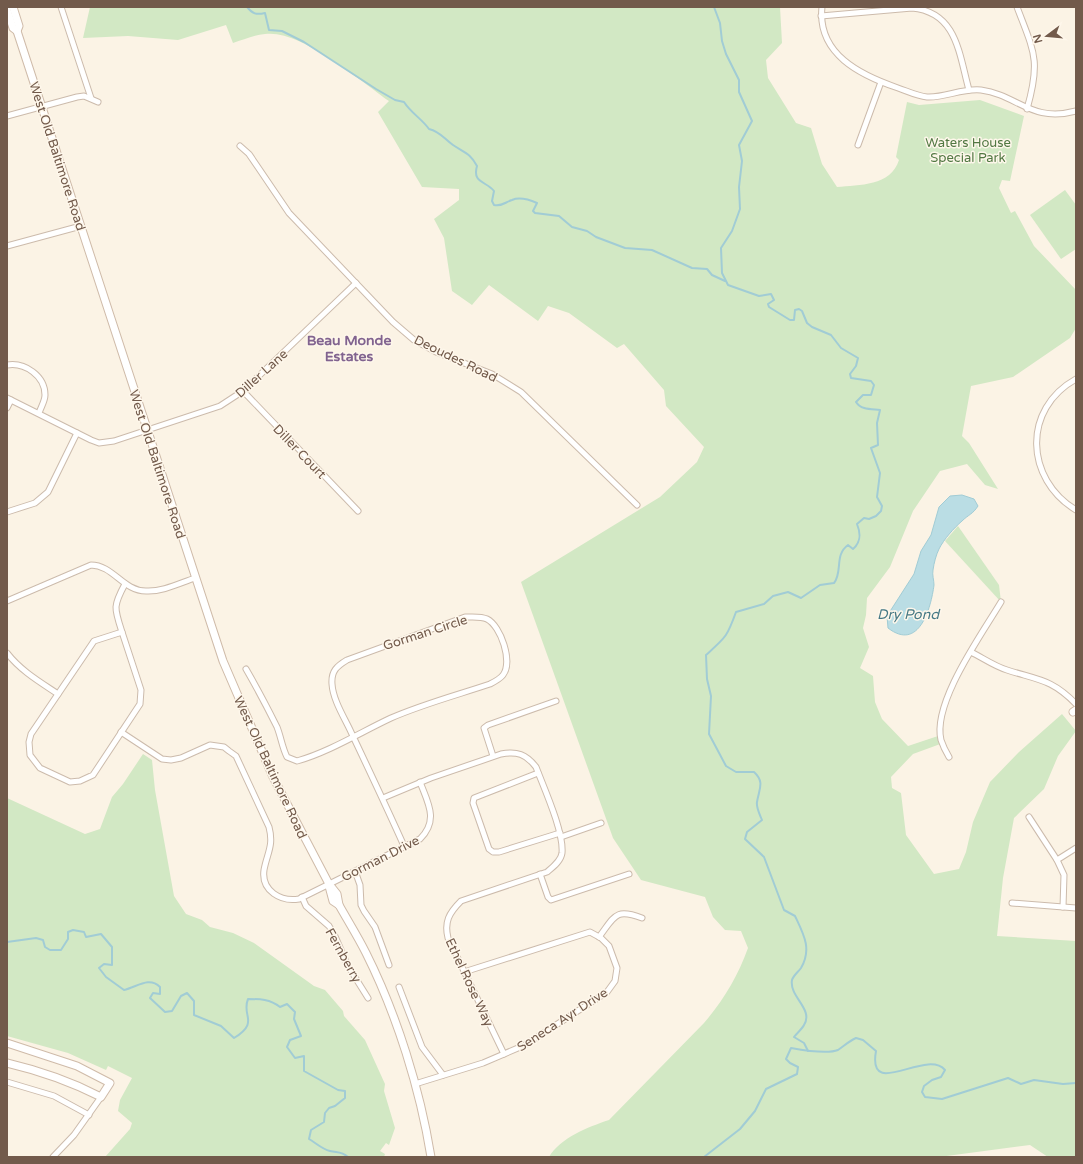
<svg xmlns="http://www.w3.org/2000/svg" width="1083" height="1164" font-family="'Varela Round',sans-serif">
<style>
.green{fill:#d2e8c4}
.water{fill:#badde4;stroke:#a1ccd5}
.lines{fill:none;stroke-linecap:round;stroke-linejoin:round}
.stream{stroke:#a1ccd5;stroke-width:2}
.street-casing{stroke:#ccbbac;stroke-width:7}
.secondary-casing{stroke:#cfbba9;stroke-width:9}
.street{stroke:#fff;stroke-width:5}
.secondary{stroke:#fff;stroke-width:7}
.labels{text-anchor:middle;stroke-width:3;stroke-linejoin:round;paint-order:stroke}
.park-label{font-size:13px;fill:#527843;stroke:#fef7eb}
.street-label{font-size:13px;fill:#725a4b;stroke:#fef7eb}
.neighbourhood-label{font-size:14px;font-weight:bold;fill:#81638f;stroke:#fef7eb}
.water-label{font-size:14px;font-style:italic;fill:#467985;stroke:#fef7eb}
</style>
<rect width="100%" height="100%" fill="#fbf3e5"/>
<g class="green">
<path d="M 90,7 L 780,7 L 782,43 L 766,60 L 768,78 L 796,123 L 811,128 L 822,164 L 837,187 C 859,185 891,186 899,160 L 896,157 L 907,102 L 919,105 L 980,100 L 1024,116 L 1010,181 L 1002,180 L 999,188 L 1011,213 L 1015,211 L 1034,246 L 1076,290 L 1076,328 L 1070,338 L 1013,377 L 971,386 L 962,436 L 969,443 L 998,489 L 985,485 L 967,464 L 940,471 L 913,511 L 890,567 L 867,598 L 866,615 L 863,628 L 869,647 L 860,668 L 873,676 L 875,702 L 882,719 L 908,746 L 941,735 L 943,743 L 913,754 L 891,777 L 892,788 L 901,793 L 906,835 L 934,874 L 959,869 L 966,852 L 973,822 L 990,782 L 1019,752 L 1062,714 L 1076,731 L 1058,756 L 1044,789 L 1014,818 L 1003,878 L 997,936 L 1076,941 L 1076,1157 L 1048,1157 L 1030,1145 L 939,1157 L 549,1157 C 560,1138 588,1127 609,1120 L 704,1023 C 723,1001 738,976 748,948 L 741,931 L 725,930 L 713,917 L 705,897 L 641,880 L 613,838 L 521,582 L 660,497 L 697,462 L 704,447 L 666,406 L 664,390 L 624,344 L 617,348 L 569,313 L 548,306 L 538,321 L 489,285 L 472,305 L 452,291 L 444,238 L 434,219 L 459,200 L 459,189 L 422,187 L 378,112 L 389,101 C 361,81 300,29 265,34 C 254,35 243,40 233,43 L 226,25 L 178,40 L 128,36 L 83,38 Z"/>
<path d="M 1065,190 L 1076,205 L 1076,249 L 1061,259 L 1030,215 Z"/>
<path d="M 958,526 L 999,585 L 1001,602 L 945,541 Z"/>
<path d="M 143,754 L 152,760 L 155,790 L 174,896 L 186,914 L 202,920 L 210,927 L 233,933 L 254,943 L 314,986 L 325,990 L 343,1011 L 344,1016 L 365,1040 L 385,1084 L 384,1091 L 395,1128 L 389,1145 L 386,1143 L 380,1151 L 385,1154 L 384,1157 L 105,1157 L 130,1129 L 132,1123 L 118,1111 L 120,1100 L 132,1078 L 108,1066 L 106,1070 L 68,1053 L 7,1036 L 7,798 L 85,834 L 100,829 L 112,797 L 123,784 Z"/>
</g>
<path class="water" d="M 962,495 L 974,499 L 978,506 C 973,514 968,515 962,521 C 954,528 944,539 939,549 C 936,555 934,563 933,570 C 932,575 934,580 934,585 C 931,608 919,652 888,628 L 887,616 L 914,574 L 921,551 L 931,535 L 939,507 L 950,496 Z"/>
<g class="lines">
<g class="stream">
<path d="M 247,7 C 253,14 256,15 265,13 L 269,30 L 282,31 L 304,42 L 376,89 L 395,100 L 404,102 C 411,113 422,119 429,129 C 441,132 444,139 453,145 C 465,153 470,153 477,166 C 472,183 486,181 494,191 L 492,201 L 494,205 C 502,207 505,202 512,200 C 519,197 530,200 537,203 L 533,211 L 535,213 L 559,216 L 572,227 L 587,231 L 596,237 L 625,248 L 652,250 L 692,268 L 707,269 L 712,275 L 725,281"/>
<path d="M 714,7 L 720,23 L 722,41 L 726,54 L 739,80 L 739,92 L 752,121 L 739,145 L 742,161 L 739,187 L 740,209 L 732,231 L 721,248 L 722,273 L 728,285 L 759,296 L 771,294 L 774,300 L 768,304 L 769,307 L 790,320 L 794,320 L 795,310 L 799,309 L 802,311 L 807,323 L 812,327 L 831,335 L 841,348 L 858,358 L 856,366 L 850,374 L 851,378 L 871,381 L 874,385 L 871,395 L 863,395 L 856,402 C 861,410 871,409 880,410 L 877,423 L 878,445 L 871,448 L 880,473 L 877,497 L 882,506 L 881,511 L 876,516 L 869,519 L 864,518 L 857,524 C 861,534 861,542 853,549 L 848,545 C 834,555 843,572 834,583 L 820,585 L 801,598 L 788,592 L 773,596 L 764,604 L 736,612 C 727,637 726,637 706,655 L 707,679 L 711,696 L 709,734 L 726,766 L 736,772 L 754,772 C 765,782 759,789 757,802 C 756,808 760,815 762,820 L 747,832 L 745,839 L 764,857 L 784,910 L 795,916 C 804,935 812,949 801,968 C 798,972 793,976 792,980 C 789,997 814,1009 804,1025 C 802,1029 797,1033 794,1037 L 804,1043 L 808,1051"/>
<path d="M 7,942 L 36,938 L 43,940 L 45,947 L 50,950 L 61,950 L 68,939 L 68,932 L 73,930 L 84,932 L 86,937 L 101,934 L 112,947 L 112,965 L 104,964 L 99,968 L 106,977 L 124,990 C 137,987 149,976 160,987 L 160,994 L 153,993 L 150,998 L 165,1012 L 172,1011 L 181,996 L 187,993 L 194,1001 L 194,1015 L 221,1026 L 234,1038 C 260,1022 241,1016 248,999 C 260,999 270,999 280,1007 L 287,1004 L 295,1012 L 294,1019 L 301,1036 L 290,1040 L 287,1047 L 295,1058 L 304,1056 L 304,1071 L 338,1090 L 345,1091 L 345,1098 L 335,1106 L 329,1108 L 325,1113 L 324,1122 L 311,1130 L 309,1139 C 316,1143 322,1149 330,1151 C 337,1153 341,1151 348,1157"/>
<path d="M 704,1157 L 740,1129 L 755,1111 L 766,1089 L 797,1074 L 798,1067 L 790,1063 L 786,1059 L 791,1048 C 802,1050 828,1054 838,1050 C 844,1046 849,1041 856,1038 L 863,1040 L 876,1051 C 867,1101 926,1048 945,1070 L 941,1077 L 932,1080 L 924,1086 L 922,1092 L 925,1097 L 942,1099 L 1008,1078 L 1021,1084 L 1034,1080 L 1063,1084 L 1076,1083"/>
</g>
<defs>
<g id="street">
<path d="M 61,7 L 91,98"/>
<path d="M 822,7 C 817,54 860,75 898,88 C 907,91 917,96 927,97 C 945,98 962,88 981,90 C 1018,95 1031,123 1076,111"/>
<path d="M 1017,7 C 1034,52 1041,60 1027,109"/>
<path d="M 821,16 L 912,8 C 957,12 959,54 969,90"/>
<path d="M 7,116 L 77,97 L 84,96 L 98,102"/>
<path d="M 858,145 L 881,82"/>
<path d="M 240,146 L 249,154 L 289,213 L 393,322 L 414,340 L 436,352 L 492,374 L 521,392 L 637,505"/>
<path d="M 7,246 L 81,226"/>
<path d="M 7,365 C 25,362 45,376 45,395 C 45,401 41,407 39,413"/>
<path d="M 1076,379 C 1022,409 1025,479 1076,510"/>
<path d="M 243,391 L 358,511"/>
<path d="M 7,398 L 91,440 L 99,443 L 114,441 L 220,406 L 243,391 L 356,283"/>
<path d="M 7,408 L 11,400"/>
<path d="M 7,512 L 35,503 L 48,492 L 77,433"/>
<path d="M 7,601 L 91,565 C 113,565 123,591 146,591 C 162,592 180,583 195,578"/>
<path d="M 122,632 L 141,690 L 140,704 L 93,775 L 80,781 L 70,782 L 40,768 L 30,755 L 29,742 L 31,734 L 94,641 Z"/>
<path d="M 122,632 C 114,608 113,606 125,584"/>
<path d="M 971,652 C 983,658 994,666 1007,670 C 1038,680 1052,679 1076,704"/>
<path d="M 7,653 C 21,671 40,682 58,694"/>
<path d="M 246,669 C 257,688 267,707 277,727 C 281,737 282,747 287,757 L 297,761 C 329,752 361,732 391,718 C 423,704 457,695 490,684 C 494,682 500,679 503,675 C 513,662 501,626 487,619 C 481,616 472,617 465,617 L 347,660 C 337,666 331,671 332,684 C 333,700 344,717 351,732 C 369,770 387,808 404,846"/>
<path d="M 121,732 L 162,759 L 171,760 L 181,758 L 210,745 L 224,747 L 229,751 L 236,756 L 269,827 C 274,846 267,853 264,870 C 261,891 281,902 299,899 L 420,839 C 439,820 428,803 420,782"/>
<path d="M 493,756 L 484,728 L 488,725 L 556,701"/>
<path d="M 949,757 C 946,752 943,746 941,740 C 932,703 982,634 1001,602"/>
<path d="M 538,773 L 474,798 L 473,803 L 489,849 L 493,852 L 499,852 L 560,833"/>
<path d="M 383,798 L 431,778 L 501,754 C 517,751 526,754 536,767 C 544,788 564,832 562,853 C 561,861 553,867 547,872 L 461,901 C 449,913 444,922 448,938 L 504,1054"/>
<path d="M 1029,817 L 1057,860 L 1064,875 L 1063,907"/>
<path d="M 561,837 L 601,823"/>
<path d="M 1057,860 L 1076,848"/>
<path d="M 355,871 L 360,885 L 361,905 L 364,911 L 375,927 L 389,965"/>
<path d="M 540,874 L 548,897 L 551,900 L 629,874"/>
<path d="M 302,897 L 306,906 L 329,926 L 334,934 L 348,966 L 368,998"/>
<path d="M 1012,903 L 1076,908"/>
<path d="M 599,937 C 615,916 615,908 642,918"/>
<path d="M 399,987 L 422,1047 L 443,1075"/>
<path d="M 7,1082 L 54,1096 L 89,1115"/>
<path d="M 415,1084 L 483,1063 L 525,1045 L 607,992 L 615,981 L 617,968 L 609,946 L 601,938 L 590,932 L 464,972"/>
<path d="M 53,1157 L 74,1135 L 101,1097"/>
</g>
<g id="secondary">
<path d="M 13,7 L 19,26 L 17,31 L 223,661 L 273,777 L 329,884 L 337,894 L 339,905"/>
<path d="M 7,10 L 13,28 L 17,31"/>
<path d="M 1073,712 L 1076,710"/>
<path d="M 329,886 L 333,901 L 339,905 C 348,921 358,937 366,953 C 397,1015 420,1089 431,1157"/>
<path d="M 7,1043 L 77,1066 L 110,1083 L 101,1097 C 70,1081 41,1071 7,1063"/>
</g>
</defs>
<use href="#street" class="street-casing"/>
<use href="#secondary" class="secondary-casing"/>
<use href="#street" class="street"/>
<use href="#secondary" class="secondary"/>
</g>
<g class="labels">
<g class="park-label">
<text x="968" y="147">Waters House<tspan x="968" dy="15">Special Park</tspan></text>
</g>
<g class="street-label">
<text transform="translate(58 156) rotate(72)" y="5">West Old Baltimore Road</text>
<text transform="translate(456 358) rotate(26)" y="5">Deoudes Road</text>
<text transform="translate(261 373) rotate(-42)" y="5">Diller Lane</text>
<text transform="translate(300 451) rotate(46)" y="5">Diller Court</text>
<text transform="translate(158 464) rotate(72)" y="5">West Old Baltimore Road</text>
<text transform="translate(425 632) rotate(-18)" y="5">Gorman Circle</text>
<text transform="translate(271 767) rotate(65)" y="5">West Old Baltimore Road</text>
<text transform="translate(380 858) rotate(-27)" y="5">Gorman Drive</text>
<text transform="translate(344 955) rotate(61)" y="5">Fernberry</text>
<text transform="translate(470 982) rotate(65)" y="5">Ethel Rose Way</text>
<text transform="translate(562 1019) rotate(-33)" y="5">Seneca Ayr Drive</text>
</g>
<g class="neighbourhood-label">
<text x="349" y="345">Beau Monde<tspan x="349" dy="16">Estates</tspan></text>
</g>
<g class="water-label">
<text x="908" y="619">Dry Pond</text>
</g>
</g>
<rect width="1083" height="1164" fill="none" stroke="#725a4b" stroke-width="16"/>
<g transform="translate(1047 36) rotate(254)" stroke="#fef7eb" stroke-width="3" paint-order="stroke">
<path d="M0-3L7 15L0 10L-7 15Z" fill="#725a4b"/>
<text y="-6" font-size="11" font-weight="bold" text-anchor="middle" fill="#725a4b">N</text>
</g>
</svg>
